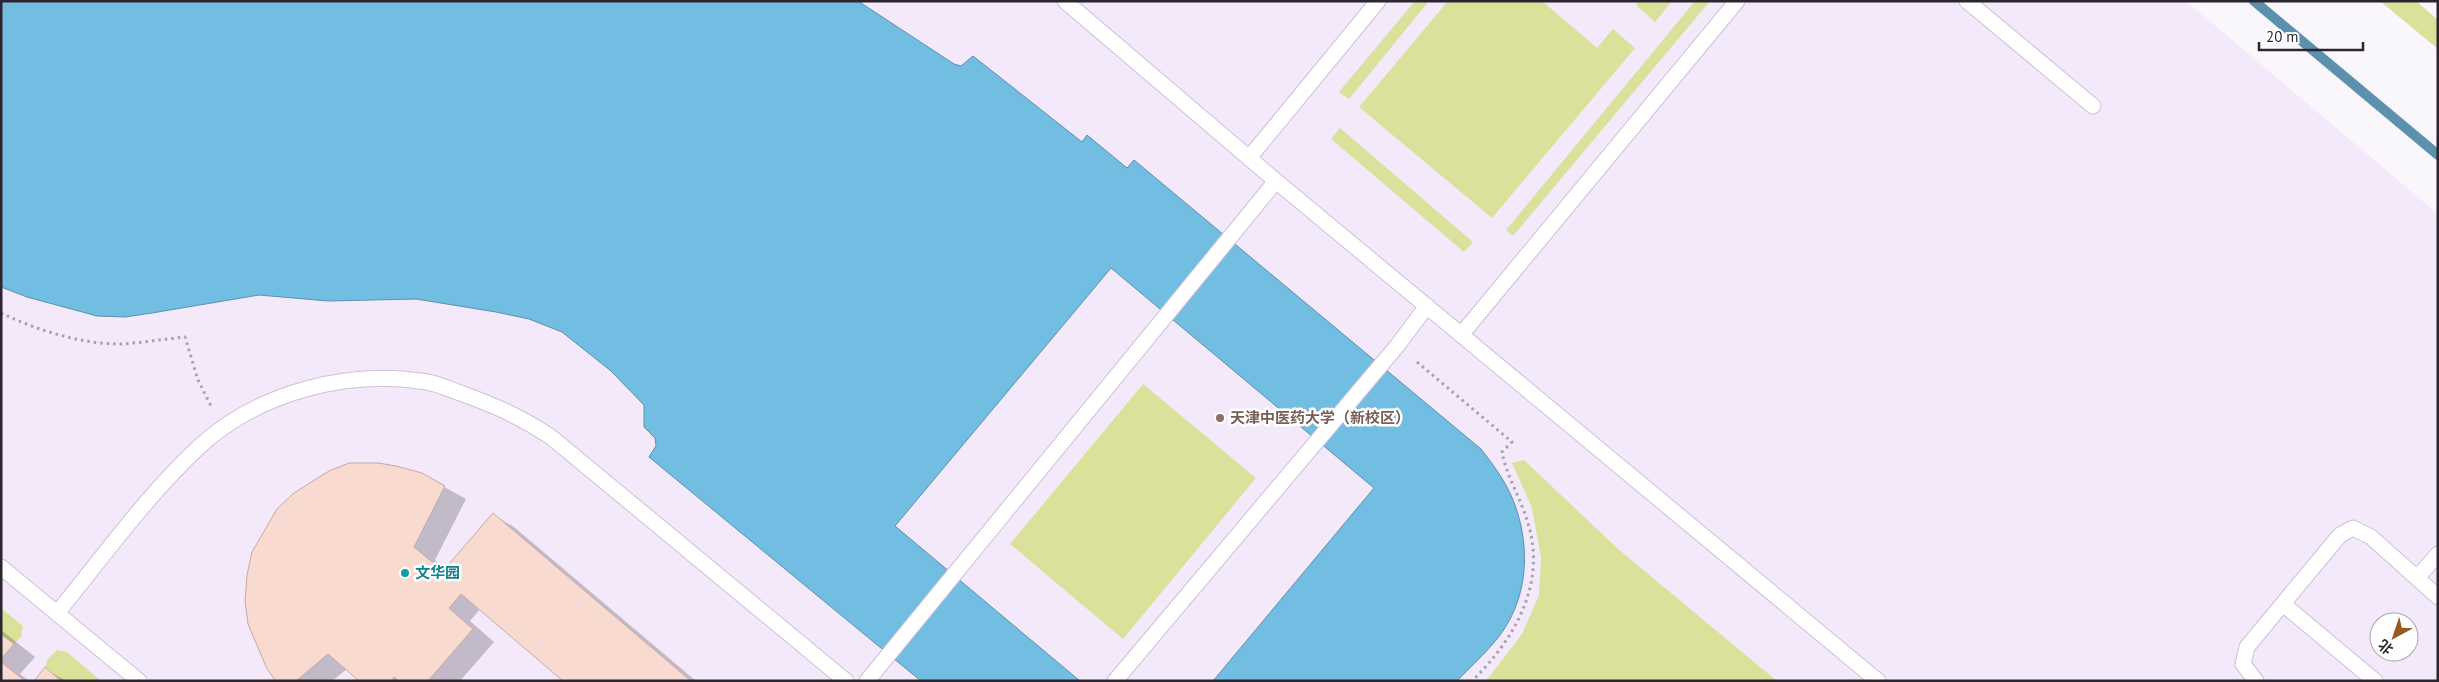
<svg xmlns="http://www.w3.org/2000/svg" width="2439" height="682" font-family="'PT Sans','Noto Sans SC',sans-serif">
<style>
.built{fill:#f3e9fb;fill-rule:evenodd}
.green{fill:#dae19b}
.water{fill:#72bee2;stroke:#5c90ac}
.shadow{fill:#0003}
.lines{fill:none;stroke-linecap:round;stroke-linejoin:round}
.stream{stroke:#5c90ac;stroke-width:10}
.building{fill:#f9dad1;stroke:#c6aaa2}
.lane-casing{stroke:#cdc0d7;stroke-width:17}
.path{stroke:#a6a2a9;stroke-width:3;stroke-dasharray:2.5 4;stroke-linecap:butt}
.lane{stroke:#fff;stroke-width:15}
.education-dot{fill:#8d6e63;stroke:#fff;stroke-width:2}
.culture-dot{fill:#0f9aa8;stroke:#fff;stroke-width:2}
.labels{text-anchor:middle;stroke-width:5;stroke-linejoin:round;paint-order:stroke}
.education-label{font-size:15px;font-weight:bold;fill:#785e54;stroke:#fff;text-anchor:start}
.culture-label{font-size:15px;font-weight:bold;fill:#0d838f;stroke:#fff;text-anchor:start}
</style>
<rect width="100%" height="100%" fill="#faf7fc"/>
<path class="built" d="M 1,1 L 2186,1 L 2438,214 L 2438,681 L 1,681 ZM 2379,622 L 2409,622 L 2409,652 L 2379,652 Z"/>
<g class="green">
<path d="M 1415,1 L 1429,1 L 1349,99 L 1339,92 Z"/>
<path d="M 1448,1 L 1542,1 L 1597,48 L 1613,29 L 1635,48 L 1492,218 L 1359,107 Z"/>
<path d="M 1639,1 L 1672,1 L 1655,22 L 1636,5 Z"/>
<path d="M 1695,1 L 1710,1 L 1513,236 L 1506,230 Z"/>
<path d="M 2380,1 L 2416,1 L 2438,20 L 2438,49 Z"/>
<path d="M 1340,128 L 1473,242 L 1464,252 L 1331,139 Z"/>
<path d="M 1143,384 L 1256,478 L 1123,639 L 1010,544 Z"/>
<path d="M 1524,460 L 1617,548 L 1777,681 L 1486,681 L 1522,634 L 1539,595 L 1541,558 L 1532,508 L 1512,463 Z"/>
<path d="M 1,608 L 23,626 L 21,637 L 14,644 L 1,634 Z"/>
<path d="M 57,650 L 67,652 L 101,681 L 61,681 L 45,667 L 48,659 Z"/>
</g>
<path class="water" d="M 1,1 L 858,1 L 954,64 L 961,66 L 973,56 L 1082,142 L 1087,135 L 1127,168 L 1134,160 L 1481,449 C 1495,467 1509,486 1516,508 C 1531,552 1527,602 1497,639 C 1485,654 1470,667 1457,681 L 1213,681 L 1374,488 L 1111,268 L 895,526 L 1080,681 L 921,681 L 649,457 L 656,446 L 655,438 L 644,427 L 644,405 L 611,371 L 562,332 L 529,319 L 496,312 L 416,299 L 328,301 L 259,295 L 152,313 L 125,317 L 97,316 L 27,297 L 1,287 Z"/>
<g class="shadow">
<path d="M 421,474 L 466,499 L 435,560 L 446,570 L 493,515 L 514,527 L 696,681 L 565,681 L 480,609 L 470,621 L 494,642 L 460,681 L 361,681 L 347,669 L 332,681 L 278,681 Z"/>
<path d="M 1,630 L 35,657 L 20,674 L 29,681 L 1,681 Z"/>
<path d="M 45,669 L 66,681 L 36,681 Z"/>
</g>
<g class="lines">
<path class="stream" d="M 2254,1 L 2438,155"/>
</g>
<g class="building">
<path d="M 349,463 L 378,463 L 396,466 L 422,473 L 445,486 L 414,547 L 443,571 L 493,513 L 691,681 L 563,681 L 461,594 L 449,608 L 473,629 L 428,681 L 399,681 L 394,677 L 392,681 L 359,681 L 328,654 L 296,681 L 276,681 L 267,669 L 248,624 L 245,601 L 247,575 L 252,552 L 277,509 L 294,493 L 329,471 Z"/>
<path d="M 1,634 L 14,644 L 1,659 Z"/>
<path d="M 1,662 L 25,681 L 1,681 Z"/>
<path d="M 45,667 L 61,681 L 34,681 Z"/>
</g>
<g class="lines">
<defs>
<g id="lane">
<path d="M 1065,1 L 1276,181 L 1878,681"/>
<path d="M 1967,1 L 2093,106"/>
<path d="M 1249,158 L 1378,1"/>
<path d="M 1461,335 L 1737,1"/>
<path d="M 1,567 L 139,681"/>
<path d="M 2417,578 L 2438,554"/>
<path d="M 2283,604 L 2375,681"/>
<path d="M 57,613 C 103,557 147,495 200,446 C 259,392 349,369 427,382 C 439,384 451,390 463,394 C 496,406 521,417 551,437 L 846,681"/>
<path d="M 867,681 L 1276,181"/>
<path d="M 1115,681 L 1397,346 L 1427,306"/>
<path d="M 2256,681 L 2243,664 L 2247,647 L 2340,535 L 2353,528 L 2371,537 L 2438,597"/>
</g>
</defs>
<use href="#lane" class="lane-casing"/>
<g class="path">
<path d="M 1,313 C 37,330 80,344 120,344 C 141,343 163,339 185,337 L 198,380 L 211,406"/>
<path d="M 1417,362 L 1512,442 L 1502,452 C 1506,475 1520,497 1527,520 C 1548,582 1515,639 1472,681"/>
</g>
<use href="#lane" class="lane"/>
</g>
<circle class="education-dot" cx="1220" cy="418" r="5"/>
<circle class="culture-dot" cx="405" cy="573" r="5"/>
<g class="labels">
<g class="education-label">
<text x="1230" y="423">天津中医药大学（新校区）</text>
</g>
<g class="culture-label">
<text x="415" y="578">文华园</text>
</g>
</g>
<rect width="2439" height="682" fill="none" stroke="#2a252e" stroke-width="5"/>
<g transform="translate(2394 637) rotate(220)"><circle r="24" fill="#ffffff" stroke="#aaa8ab"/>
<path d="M0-4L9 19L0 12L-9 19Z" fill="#985921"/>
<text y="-8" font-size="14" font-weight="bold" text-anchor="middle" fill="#2a252e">北</text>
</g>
<path d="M2259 42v8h104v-8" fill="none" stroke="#2a252e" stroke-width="2.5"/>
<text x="2266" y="42" font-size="15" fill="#2a252e" stroke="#ffffff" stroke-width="4" paint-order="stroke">20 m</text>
</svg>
